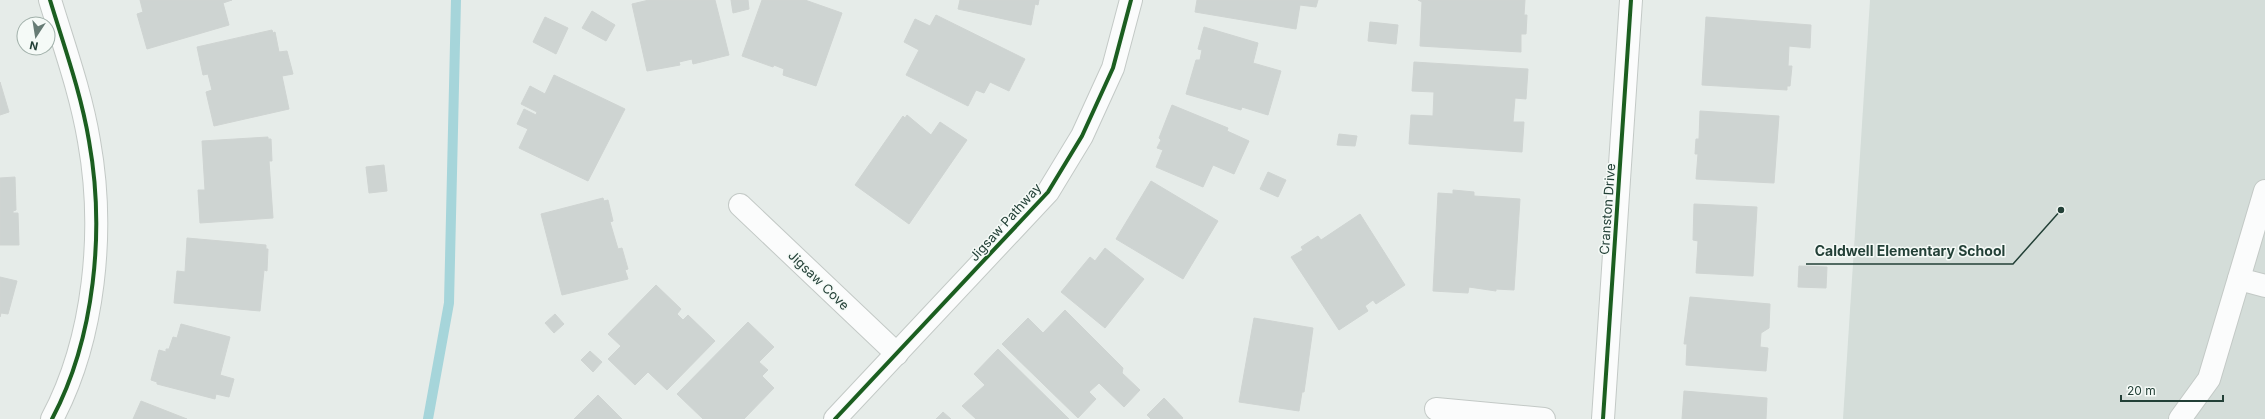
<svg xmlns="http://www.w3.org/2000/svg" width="2265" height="419" font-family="Inter,sans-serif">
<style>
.built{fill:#d4ddd9}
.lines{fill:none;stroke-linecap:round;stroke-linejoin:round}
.stream{stroke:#a6d5da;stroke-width:10}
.building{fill:#ced4d2;stroke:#cfd4d2}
.minor-casing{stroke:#c3c9c6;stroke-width:24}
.minor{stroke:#fbfcfc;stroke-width:22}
.cycleway-casing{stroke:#f5faf7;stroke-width:6}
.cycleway{stroke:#1b5e20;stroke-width:4}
.labels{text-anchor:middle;stroke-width:3;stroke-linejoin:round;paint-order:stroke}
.street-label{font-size:13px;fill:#234037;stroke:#f5faf7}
.leader{fill:none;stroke:#234037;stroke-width:1.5}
.callout-dot{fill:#234037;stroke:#f5faf7;stroke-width:1.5}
.callout-label{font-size:14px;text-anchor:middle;font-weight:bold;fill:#234037;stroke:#f5faf7;stroke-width:3;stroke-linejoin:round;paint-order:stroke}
</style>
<rect width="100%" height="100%" fill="#e6ece9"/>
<path class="built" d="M 1870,0 L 2265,0 L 2265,419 L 1843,419 Z"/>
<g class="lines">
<path class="stream" d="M 428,419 L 449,303 L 456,0"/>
</g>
<g class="building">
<path d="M 140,0 L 232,0 L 223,3 L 229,25 L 147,49 L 137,14 L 143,12 Z"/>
<path d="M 649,0 L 715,0 L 729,55 L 693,64 L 692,59 L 679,62 L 680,65 L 647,71 L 632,4 Z"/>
<path d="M 731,0 L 748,0 L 749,9 L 733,13 Z"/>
<path d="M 762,0 L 805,0 L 842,13 L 816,86 L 783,75 L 784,69 L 774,65 L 773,67 L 742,56 Z"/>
<path d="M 960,0 L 1039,0 L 1038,5 L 1035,4 L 1031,25 L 958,9 Z"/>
<path d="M 1197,0 L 1318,0 L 1316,7 L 1300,5 L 1296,29 L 1195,12 Z"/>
<path d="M 1418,0 L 1525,0 L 1524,15 L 1527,15 L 1526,34 L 1521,34 L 1521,52 L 1420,46 L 1422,2 Z"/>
<path d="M 592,11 L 615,25 L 606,41 L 582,28 Z"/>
<path d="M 936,15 L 1025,59 L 1009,91 L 990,82 L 984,93 L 976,90 L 968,106 L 906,75 L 919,50 L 904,42 L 915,19 L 930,26 Z"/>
<path d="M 545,17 L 568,28 L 556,54 L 533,42 Z"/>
<path d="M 1706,17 L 1811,25 L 1810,48 L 1789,46 L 1788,66 L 1792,66 L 1790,86 L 1787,86 L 1787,90 L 1702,85 Z"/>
<path d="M 1370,22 L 1398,25 L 1396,44 L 1368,41 Z"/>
<path d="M 1204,27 L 1258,43 L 1253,63 L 1281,71 L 1268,115 L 1242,107 L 1241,110 L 1186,94 L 1196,60 L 1200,60 L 1202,50 L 1198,49 Z"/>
<path d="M 272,30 L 273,33 L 275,32 L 279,52 L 287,51 L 293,74 L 282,76 L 289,109 L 214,126 L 206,92 L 212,90 L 208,74 L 203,75 L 197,47 Z"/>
<path d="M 1414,62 L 1528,69 L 1526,99 L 1515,98 L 1513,122 L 1524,122 L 1522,152 L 1409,144 L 1411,115 L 1433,116 L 1434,92 L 1412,91 Z"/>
<path d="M 554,75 L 625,109 L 588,181 L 519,148 L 528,129 L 517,124 L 524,109 L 536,115 L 537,112 L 521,104 L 530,86 L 545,94 Z"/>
<path d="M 0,82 L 9,112 L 0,115 Z"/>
<path d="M 1172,105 L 1228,128 L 1227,131 L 1249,141 L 1234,174 L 1213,165 L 1203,187 L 1156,167 L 1163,150 L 1157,148 L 1161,140 L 1159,138 Z"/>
<path d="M 1700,111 L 1779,116 L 1774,183 L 1696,179 L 1698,154 L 1695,154 L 1696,139 L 1699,139 Z"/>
<path d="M 907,115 L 931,135 L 940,122 L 967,140 L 909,224 L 855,185 L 903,116 L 905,118 Z"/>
<path d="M 1339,134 L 1357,136 L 1355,146 L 1337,145 Z"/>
<path d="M 268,137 L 268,139 L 271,139 L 272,161 L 269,161 L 273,218 L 200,223 L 198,190 L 205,190 L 202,141 Z"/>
<path d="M 384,165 L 387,191 L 369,193 L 366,167 Z"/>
<path d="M 1268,172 L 1286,180 L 1278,197 L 1260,189 Z"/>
<path d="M 15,177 L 16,210 L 13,211 L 13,213 L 18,213 L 19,245 L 0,245 L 0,178 Z"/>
<path d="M 1151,181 L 1218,221 L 1183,279 L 1116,239 Z"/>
<path d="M 1453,190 L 1474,192 L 1474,196 L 1520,199 L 1514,290 L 1496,289 L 1496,291 L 1469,287 L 1468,293 L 1433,291 L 1438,193 L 1453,194 Z"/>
<path d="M 603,198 L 604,201 L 608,200 L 613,221 L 610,222 L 618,249 L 622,248 L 628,269 L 625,270 L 628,279 L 562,295 L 541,214 Z"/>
<path d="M 1694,204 L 1757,207 L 1753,276 L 1696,273 L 1698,241 L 1693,240 Z"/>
<path d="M 1360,214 L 1405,285 L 1376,304 L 1373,300 L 1365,306 L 1368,311 L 1339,330 L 1291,257 L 1303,250 L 1301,247 L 1318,236 L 1321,240 Z"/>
<path d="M 187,238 L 266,245 L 266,249 L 268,249 L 267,271 L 264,270 L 260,311 L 174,303 L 177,271 L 185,272 Z"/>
<path d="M 1105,248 L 1144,279 L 1105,328 L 1061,292 L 1090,257 L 1095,261 Z"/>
<path d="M 1799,266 L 1827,267 L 1826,288 L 1798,287 Z"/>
<path d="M 0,277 L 17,281 L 8,314 L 1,313 L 0,317 Z"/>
<path d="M 656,285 L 681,309 L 677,314 L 683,320 L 688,315 L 715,341 L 667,390 L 648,372 L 635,385 L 608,359 L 621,346 L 608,334 Z"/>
<path d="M 1690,297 L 1770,304 L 1769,328 L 1761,333 L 1760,347 L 1768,348 L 1766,371 L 1686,365 L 1687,344 L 1684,344 Z"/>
<path d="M 1065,310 L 1123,368 L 1122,373 L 1140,390 L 1124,407 L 1099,383 L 1089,392 L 1096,399 L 1078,418 L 1002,344 L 1028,318 L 1043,333 Z"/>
<path d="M 555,314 L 564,324 L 554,333 L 545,323 Z"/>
<path d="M 1254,318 L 1313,328 L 1304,392 L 1302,392 L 1299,411 L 1239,402 Z"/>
<path d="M 748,322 L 774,347 L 759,362 L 768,370 L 762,376 L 774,388 L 744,419 L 703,419 L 677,394 Z"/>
<path d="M 181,324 L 230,337 L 220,375 L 234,379 L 229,397 L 216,394 L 215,399 L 157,384 L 157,382 L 151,380 L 159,350 L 166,352 L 166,349 L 169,349 L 173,337 L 177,338 Z"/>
<path d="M 998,349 L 1069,419 L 976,419 L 962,406 L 985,385 L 974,374 Z"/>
<path d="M 590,351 L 602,362 L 593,372 L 581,360 Z"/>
<path d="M 1684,391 L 1767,398 L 1766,419 L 1682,419 Z"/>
<path d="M 598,395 L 622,419 L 574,419 Z"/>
<path d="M 1164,398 L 1183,418 L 1182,419 L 1151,419 L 1147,415 Z"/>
<path d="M 141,401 L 187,419 L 133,419 Z"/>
<path d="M 943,412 L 951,419 L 936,419 Z"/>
</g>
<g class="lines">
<defs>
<g id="minor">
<path d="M 50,0 C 64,46 81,93 89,141 C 105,230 95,338 52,419"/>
<path d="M 740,205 L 897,354"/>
<path d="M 2239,279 L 2265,286"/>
<path d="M 1436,409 L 1544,419"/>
<path d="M 835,419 L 1048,192 L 1082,136 L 1113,68 L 1131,0"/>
<path d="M 1603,419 L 1631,0"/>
<path d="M 2180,419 L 2209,379 L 2265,191"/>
</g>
</defs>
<use href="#minor" class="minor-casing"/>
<use href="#minor" class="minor"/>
<defs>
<g id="cycleway">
<path d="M 50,0 C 64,46 81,93 89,141 C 105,230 95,338 52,419"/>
<path d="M 835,419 L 1048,192 L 1082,136 L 1113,68 L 1131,0"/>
<path d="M 1603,419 L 1631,0"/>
</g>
</defs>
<use href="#cycleway" class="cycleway-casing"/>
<use href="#cycleway" class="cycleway"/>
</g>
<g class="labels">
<g class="street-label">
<text transform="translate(1607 209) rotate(-86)" y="5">Cranston Drive</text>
<text transform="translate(1005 222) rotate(-48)" y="5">Jigsaw Pathway</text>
<text transform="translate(819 280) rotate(44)" y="5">Jigsaw Cove</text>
</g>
</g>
<path class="leader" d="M2061 210L2013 264H1806"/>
<circle class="callout-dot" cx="2061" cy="210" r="4"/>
<g class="callout-label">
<text x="1910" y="256">Caldwell Elementary School</text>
</g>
<g transform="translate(36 36) rotate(192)"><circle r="19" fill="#f5faf7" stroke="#a1b0aa"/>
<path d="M0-3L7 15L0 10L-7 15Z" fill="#677c75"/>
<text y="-6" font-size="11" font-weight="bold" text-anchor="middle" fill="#234037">N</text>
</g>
<path d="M2121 395v6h102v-6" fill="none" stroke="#234037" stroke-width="2"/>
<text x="2127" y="395" font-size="12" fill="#234037" stroke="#f5faf7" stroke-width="3" paint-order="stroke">20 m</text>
</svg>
